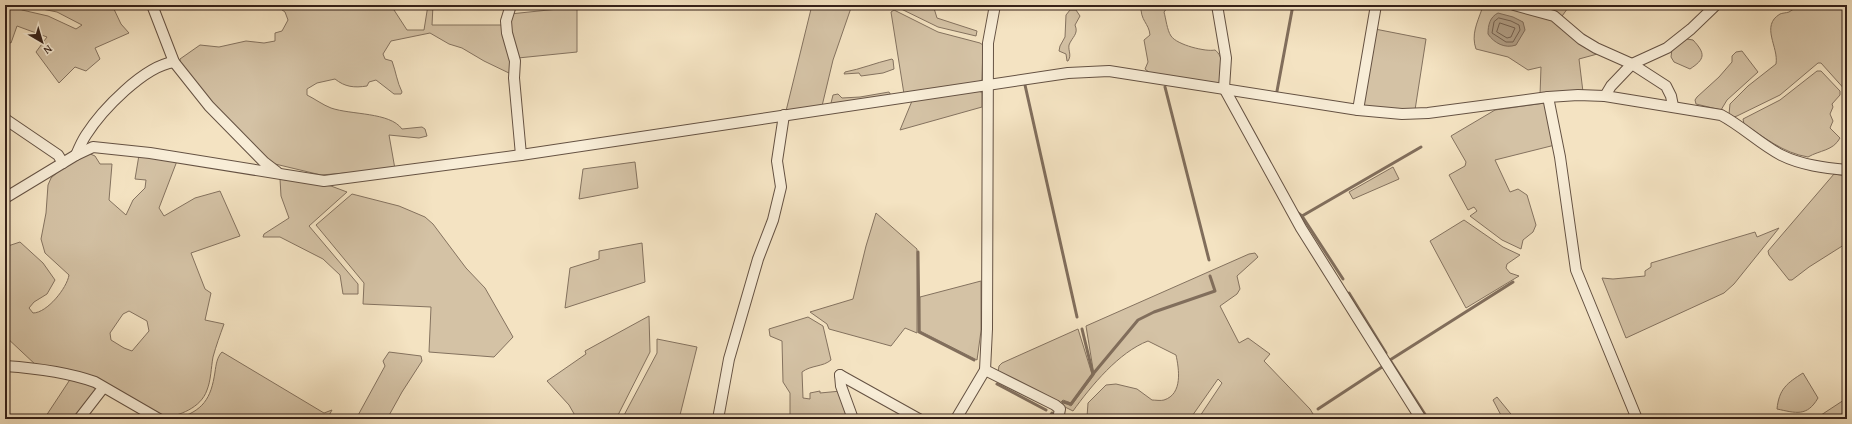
<svg xmlns="http://www.w3.org/2000/svg" width="1852" height="424" font-family="'Gentium Book Plus',serif">
<style>
.green{fill:#d4c2a5;stroke:#84725f;fill-rule:evenodd}
.water{fill:#b3a189;stroke:#816e5c}
.lines{fill:none;stroke-linecap:round;stroke-linejoin:round}
.shore{stroke:#746151;stroke-width:1}
.stream{stroke:#816e5c;stroke-width:3}
.minor-casing{stroke:#655243;stroke-width:12}
.minor{stroke:#f8edd7;stroke-width:10}
</style>
<rect width="100%" height="100%" fill="#f4e3c2"/>
<filter id="stains"><feTurbulence type="fractalNoise" baseFrequency=".005" numOctaves="4"/><feColorMatrix values="0 0 0 0 .2 0 0 0 0 .09 0 0 0 0 .02 0 0 0 .5 -.17"/></filter>
<radialGradient id="worn" r=".72"><stop offset=".6" stop-color="#630" stop-opacity="0"/><stop offset="1" stop-color="#630" stop-opacity=".3"/></radialGradient>
<g class="green">
<path d="M 5,5 L 14,5 L 22,10 L 48,16 L 76,29 L 82,25 L 57,12 L 27,6 L 112,5 L 121,24 L 129,33 L 95,48 L 100,59 L 86,71 L 75,67 L 59,83 L 36,52 L 47,37 L 17,26 L 11,43 L 5,41 Z"/>
<path d="M 275,5 L 401,5 L 394,10 L 407,30 L 424,30 L 428,5 L 433,5 L 432,25 L 502,25 L 511,52 L 511,74 L 484,61 L 462,48 L 449,44 L 430,33 L 391,41 L 383,54 L 385,59 L 392,61 C 396,72 397,82 402,92 L 401,94 L 394,94 L 376,80 L 369,82 L 367,86 C 354,88 345,87 335,79 L 317,83 L 307,89 L 307,95 C 315,99 323,105 331,108 C 351,115 390,112 402,129 L 422,127 L 425,129 L 427,136 L 419,138 L 389,135 L 395,169 L 321,175 L 271,163 L 211,101 L 180,62 L 180,59 L 200,45 L 219,47 L 246,41 L 264,43 L 275,41 L 275,33 L 282,31 L 288,20 L 285,12 Z"/>
<path d="M 812,5 L 852,5 L 833,60 L 822,106 L 786,111 Z"/>
<path d="M 893,5 L 933,5 L 937,18 L 977,31 L 976,36 L 938,27 Z"/>
<path d="M 1141,5 L 1175,5 L 1168,7 L 1164,12 C 1166,19 1167,30 1171,36 C 1177,45 1206,52 1215,50 C 1224,56 1225,77 1218,85 L 1150,73 L 1145,69 L 1148,62 L 1144,40 L 1150,35 C 1149,23 1140,21 1141,5 Z"/>
<path d="M 1490,5 L 1504,5 L 1552,18 L 1601,53 L 1579,59 L 1583,92 L 1540,95 L 1541,67 L 1528,70 L 1508,57 L 1476,49 C 1471,35 1477,23 1482,9 Z"/>
<path d="M 1525,5 L 1570,5 L 1560,19 Z"/>
<path d="M 1800,5 L 1847,5 L 1847,92 L 1821,63 L 1818,63 L 1780,95 L 1737,116 L 1734,117 L 1729,114 L 1730,104 L 1748,86 L 1776,64 C 1779,47 1760,26 1780,14 C 1782,13 1786,13 1789,12 C 1793,10 1796,7 1800,5 Z"/>
<path d="M 577,7 L 577,52 L 518,58 L 511,36 L 510,14 Z"/>
<path d="M 894,10 L 938,32 L 980,43 L 983,45 L 982,80 L 978,82 L 904,94 L 891,12 Z"/>
<path d="M 1070,10 L 1076,10 L 1080,16 L 1075,25 C 1079,34 1072,37 1069,45 C 1068,51 1072,55 1068,61 L 1067,61 L 1066,54 L 1059,51 L 1060,46 L 1065,37 L 1066,15 Z"/>
<path d="M 1375,29 L 1426,39 L 1415,110 L 1363,107 Z"/>
<path d="M 1687,39 L 1693,40 C 1706,54 1705,59 1690,69 L 1674,62 L 1671,57 L 1672,49 Z"/>
<path d="M 1742,51 L 1758,72 L 1727,100 L 1721,110 L 1696,104 L 1695,100 L 1697,97 L 1719,77 L 1732,62 L 1732,56 L 1736,52 Z"/>
<path d="M 892,59 L 893,60 L 894,69 L 883,73 L 861,76 L 859,73 L 844,74 L 845,72 C 861,69 875,63 892,59 Z"/>
<path d="M 1817,71 L 1821,71 L 1840,91 L 1840,95 L 1832,104 L 1833,107 L 1830,114 L 1833,121 L 1830,128 L 1840,138 C 1833,151 1820,150 1808,157 C 1783,153 1764,137 1744,124 L 1743,119 L 1780,100 Z"/>
<path d="M 978,90 L 982,93 L 982,107 L 900,130 L 912,101 Z"/>
<path d="M 889,92 L 891,95 L 832,104 L 831,103 L 833,95 L 838,94 L 842,98 L 860,97 Z"/>
<path d="M 1545,103 L 1555,145 L 1495,160 L 1510,192 L 1518,189 L 1527,195 L 1536,225 L 1533,232 L 1523,240 L 1521,249 L 1502,240 L 1470,216 L 1477,211 L 1474,207 L 1468,210 L 1449,175 L 1465,166 L 1466,162 L 1451,136 L 1495,110 Z"/>
<path d="M 88,153 L 95,156 L 100,164 L 112,164 L 109,200 L 126,215 L 133,200 L 145,188 L 146,180 L 135,179 L 139,155 L 177,161 L 159,208 L 164,216 L 195,198 L 220,191 L 240,236 L 191,253 L 205,289 L 211,293 L 205,320 L 224,324 C 220,335 216,346 213,357 C 211,368 211,380 207,390 C 201,408 179,416 162,418 L 102,382 L 37,366 L 5,336 L 5,247 L 20,242 L 43,263 L 55,280 L 47,294 L 34,302 L 29,308 L 33,313 C 47,313 67,288 69,275 L 45,253 L 41,239 L 46,213 L 48,185 L 51,178 L 59,171 L 78,158 ZM 129,311 L 147,321 L 149,331 L 132,351 L 124,348 L 111,340 L 110,333 L 123,314 Z"/>
<path d="M 635,162 L 638,188 L 579,199 L 583,169 Z"/>
<path d="M 1393,167 L 1399,179 L 1353,199 L 1349,192 Z"/>
<path d="M 1834,174 L 1847,176 L 1847,243 L 1809,267 L 1792,280 L 1789,280 L 1769,255 L 1768,251 Z"/>
<path d="M 280,179 L 331,186 L 347,192 L 309,226 L 358,284 L 358,294 L 343,294 L 340,275 L 323,259 L 280,237 L 263,237 L 264,234 L 289,218 L 281,196 Z"/>
<path d="M 352,194 L 399,206 L 425,217 L 433,224 L 466,268 L 485,288 L 513,337 L 494,357 L 429,352 L 431,307 L 363,304 L 364,283 L 316,225 Z"/>
<path d="M 876,213 L 917,249 L 917,333 L 905,328 L 891,346 L 829,329 L 827,324 L 810,312 L 853,299 L 866,246 Z"/>
<path d="M 1464,220 L 1503,247 L 1520,255 L 1507,264 L 1506,268 L 1510,273 L 1519,276 L 1466,308 L 1430,241 Z"/>
<path d="M 1779,228 L 1734,284 L 1724,293 L 1626,338 L 1602,278 L 1613,279 L 1645,276 L 1645,271 L 1651,267 L 1651,263 L 1755,232 L 1757,237 Z"/>
<path d="M 642,243 L 645,282 L 565,308 L 570,268 L 599,259 L 599,251 Z"/>
<path d="M 1255,253 L 1258,257 L 1237,276 L 1240,289 L 1237,294 L 1220,306 L 1239,343 L 1248,338 L 1270,354 L 1264,361 L 1310,409 L 1316,419 L 1198,419 L 1222,383 L 1218,379 L 1190,419 L 1089,419 L 1087,417 L 1088,403 L 1106,385 L 1116,384 L 1137,389 L 1152,400 C 1155,400 1161,401 1164,400 C 1183,394 1179,369 1176,355 L 1148,341 C 1119,352 1091,386 1073,411 L 1061,405 L 1063,402 L 1071,406 L 1094,375 L 1086,326 L 1249,254 Z"/>
<path d="M 981,281 L 981,331 L 977,360 L 920,331 L 920,297 Z"/>
<path d="M 649,316 L 650,352 L 616,419 L 577,419 L 569,405 L 547,381 L 586,354 L 585,351 Z"/>
<path d="M 808,317 L 823,326 L 831,360 C 823,367 811,365 802,372 L 803,398 L 810,399 L 810,393 L 820,391 L 820,393 L 841,391 L 851,419 L 790,419 L 790,393 L 783,382 L 782,341 L 770,336 L 769,329 Z"/>
<path d="M 1078,329 L 1092,374 L 1071,403 L 1063,400 L 1059,404 L 998,372 L 999,366 L 1002,363 Z"/>
<path d="M 657,339 L 697,347 L 679,419 L 622,419 L 657,353 Z"/>
<path d="M 222,352 L 324,413 L 332,410 L 327,419 L 176,419 C 203,411 211,399 215,372 C 216,365 217,357 222,352 Z"/>
<path d="M 389,352 L 421,356 L 422,361 L 402,392 L 387,419 L 356,419 L 385,366 L 383,361 Z"/>
<path d="M 1803,373 L 1818,398 C 1807,417 1796,413 1777,409 C 1779,389 1787,383 1803,373 Z"/>
<path d="M 71,378 L 99,387 L 76,419 L 44,419 Z"/>
<path d="M 1497,397 L 1515,419 L 1503,419 L 1493,400 Z"/>
<path d="M 1847,398 L 1847,419 L 1813,419 L 1815,419 Z"/>
</g>
<path class="water" d="M 1498,13 L 1513,17 L 1523,22 L 1525,30 L 1516,45 C 1505,49 1494,43 1488,34 C 1488,25 1490,17 1498,13 Z"/>
<g class="lines">
<g class="shore">
<path d="M 1499,18 L 1511,21 L 1519,25 L 1520,30 L 1513,42 L 1506,42 L 1492,33 L 1494,22 Z"/>
<path d="M 1500,23 L 1515,28 L 1511,37 L 1507,38 L 1497,32 Z"/>
</g>
<g class="stream">
<path d="M 1025,85 L 1077,317"/>
<path d="M 1165,87 L 1209,260"/>
<path d="M 1277,91 L 1293,5"/>
<path d="M 1298,213 L 1302,216 L 1343,279"/>
<path d="M 1302,216 L 1421,147"/>
<path d="M 918,252 L 919,332 L 974,360"/>
<path d="M 1349,293 L 1386,353"/>
<path d="M 1082,329 L 1093,374"/>
<path d="M 997,384 L 1046,410"/>
<path d="M 1063,402 L 1071,404 L 1093,374 L 1138,320 L 1154,312 L 1215,291 L 1210,276"/>
<path d="M 1318,409 L 1382,367"/>
<path d="M 1048,419 L 1052,413"/>
<path d="M 1428,419 L 1390,360 L 1513,282"/>
</g>
<defs>
<g id="minor">
<path d="M 152,5 L 174,62 L 209,106 L 264,162 L 277,172"/>
<path d="M 511,5 L 506,21 L 507,33 L 515,61 L 514,78 L 521,155"/>
<path d="M 1217,5 L 1226,58 L 1224,88 L 1301,228 L 1421,419"/>
<path d="M 1514,5 L 1554,16 L 1581,39 L 1596,48 L 1632,64 L 1666,86 L 1671,96 L 1673,106"/>
<path d="M 1605,96 L 1611,86 L 1632,64 L 1667,48 L 1691,29 L 1716,5"/>
<path d="M 1548,97 L 1560,157 L 1576,270 L 1637,419"/>
<path d="M 1358,110 L 1376,5"/>
<path d="M 5,119 L 58,155 L 63,163"/>
<path d="M 76,155 C 79,148 82,141 86,135 C 102,110 144,66 174,62"/>
<path d="M 5,198 L 76,155 L 93,147 L 150,153 L 324,181 L 521,155 L 1068,73 L 1109,71 L 1358,110 L 1402,114 L 1428,113 L 1548,97 L 1578,95 L 1605,96 L 1721,115 C 1742,126 1760,144 1781,155 C 1801,165 1825,168 1847,170"/>
<path d="M 5,366 C 34,368 67,372 95,382 L 159,419"/>
<path d="M 985,370 L 1055,405 L 1060,409 L 1058,419"/>
<path d="M 840,375 L 919,419"/>
<path d="M 840,375 L 841,386 L 853,419"/>
<path d="M 79,419 L 103,388"/>
<path d="M 718,419 L 729,359 L 758,259 L 773,220 L 781,187 L 777,161 L 784,115"/>
<path d="M 956,419 L 985,370 L 987,329 L 988,43 L 995,5"/>
</g>
</defs>
<use href="#minor" class="minor-casing"/>
<use href="#minor" class="minor"/>
</g>
<rect width="1852" height="424" fill="none" stroke="#f4e3c2" stroke-width="20"/>
<rect x="6" y="6" width="1840" height="412" fill="none" stroke="#352119" stroke-width="2"/>
<rect x="10" y="10" width="1832" height="404" fill="none" stroke="#352119"/>
<g transform="translate(42 42) rotate(142)" stroke="#f8edd7" stroke-width="3" paint-order="stroke">
<path d="M0-3L7 15L0 10L-7 15Z" fill="#352119"/>
<text y="-6" font-size="11" font-weight="bold" text-anchor="middle" fill="#352119">N</text>
</g>
<rect width="100%" height="100%" filter="url(#stains)"/>
<rect width="100%" height="100%" fill="url(#worn)"/>
</svg>
